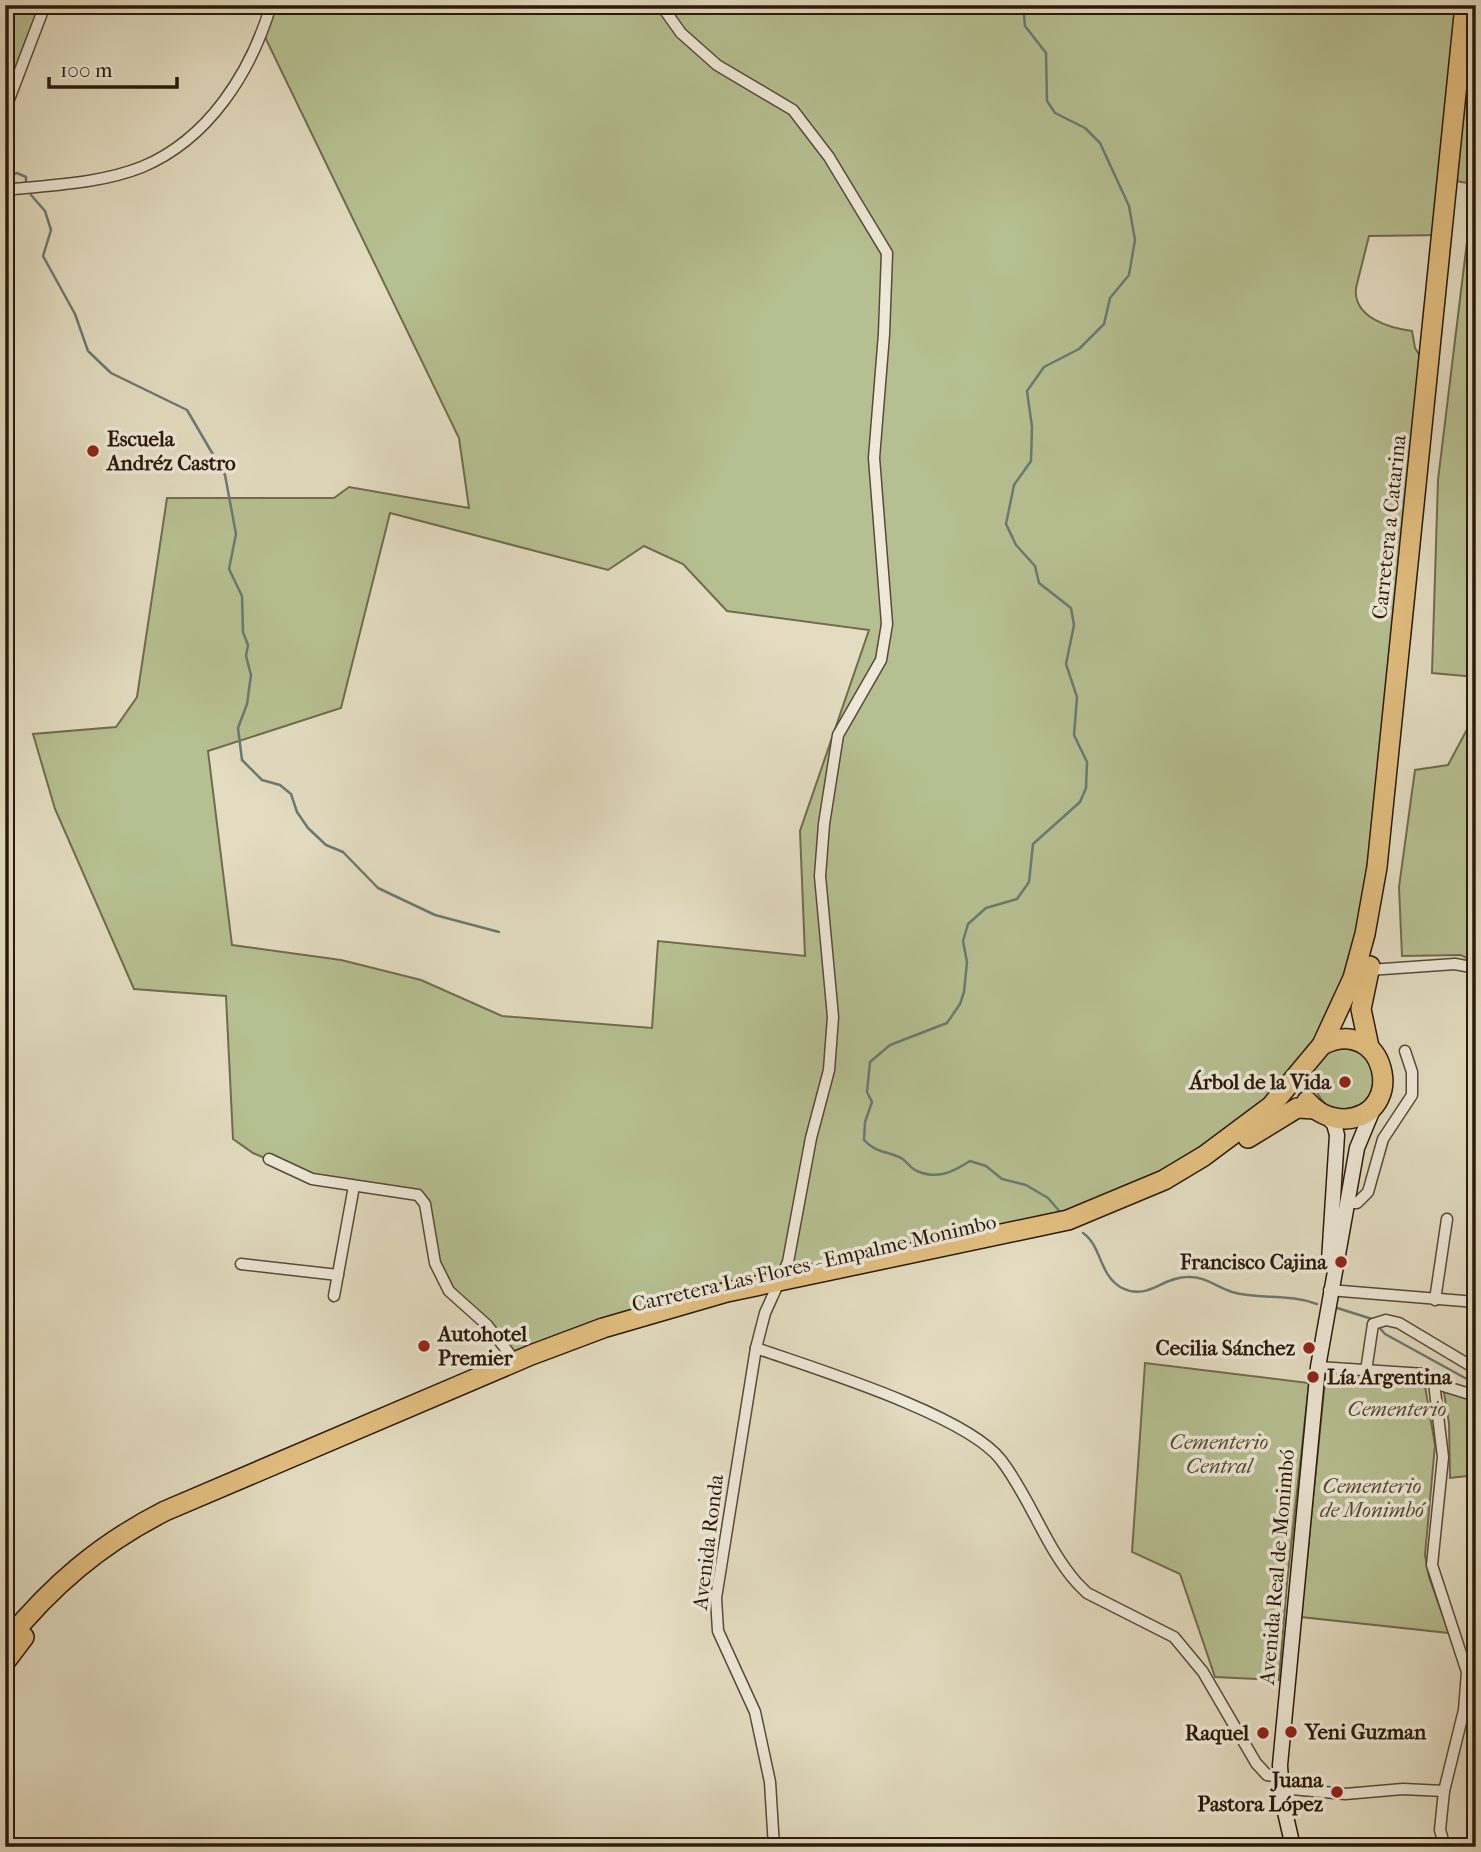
<svg xmlns="http://www.w3.org/2000/svg" width="1481" height="1852" font-family="'IM FELL French Canon',serif">
<style>
.green{fill:#b6bf91;stroke:#706c4e;stroke-width:2;fill-rule:evenodd}
.lines{fill:none;stroke-linecap:round;stroke-linejoin:round}
.stream{stroke:#6a7a72;stroke-width:2.5}
.street-casing{stroke:#584a38;stroke-width:13}
.secondary-casing{stroke:#29190a;stroke-width:17}
.highway-casing{stroke:#29190a;stroke-width:22}
.street{stroke:#ede8d7;stroke-width:10}
.secondary{stroke:#ede8d7;stroke-width:14}
.highway{stroke:#e2be80;stroke-width:19}
.poi-dot{fill:#8f2418;stroke:#ede8d7;stroke-width:2.5}
.labels{text-anchor:middle;stroke-width:7;stroke-linejoin:round;paint-order:stroke}
.poi-label{font-size:21px;font-weight:bold;fill:#29190a;stroke:#ede8d7;text-anchor:end}
.street-label{font-size:21px;fill:#29190a;stroke:#ede8d7}
.park-label{font-size:21px;font-style:italic;fill:#534b32;stroke:#ede8d7}
</style>
<rect width="100%" height="100%" fill="#e3dcc1"/>
<filter id="stains"><feTurbulence type="fractalNoise" baseFrequency=".00286" numOctaves="4"/><feColorMatrix values="0 0 0 0 .2 0 0 0 0 .09 0 0 0 0 .02 0 0 0 .5 -.17"/></filter>
<radialGradient id="worn" r=".72"><stop offset=".6" stop-color="#630" stop-opacity="0"/><stop offset="1" stop-color="#630" stop-opacity=".3"/></radialGradient>
<g class="green">
<path d="M 5,5 L 45,5 L 5,110 Z"/>
<path d="M 271,5 L 1476,5 L 1476,677 L 1432,673 L 1438,480 L 1474,184 L 1449,180 L 1443,235 L 1369,236 L 1356,288 C 1353,318 1390,328 1412,331 L 1415,348 L 1422,359 L 1407,563 L 1353,978 L 1284,1092 L 1131,1196 L 727,1292 L 516,1362 L 449,1291 L 418,1195 L 312,1179 L 253,1153 L 233,1139 L 226,996 L 134,989 L 55,809 L 33,734 L 116,727 L 137,697 L 167,498 L 334,498 L 349,487 L 469,508 L 459,438 L 263,33 ZM 390,513 L 608,570 L 644,546 L 683,564 L 727,611 L 869,630 L 800,831 L 805,956 L 658,941 L 652,1028 L 502,1016 L 421,980 L 341,960 L 232,945 L 208,751 L 341,708 Z"/>
<path d="M 1476,696 L 1476,963 L 1461,955 L 1402,956 L 1399,887 L 1415,770 L 1448,765 L 1471,722 Z"/>
<path d="M 1346,1048 L 1363,1054 L 1377,1077 L 1369,1103 L 1335,1112 C 1303,1090 1304,1052 1346,1048 Z"/>
<path d="M 1145,1363 L 1309,1383 L 1287,1583 L 1279,1680 L 1215,1677 L 1180,1574 L 1132,1552 Z"/>
<path d="M 1326,1372 L 1419,1379 L 1425,1386 L 1435,1445 L 1425,1555 L 1429,1577 L 1449,1633 L 1301,1617 Z"/>
<path d="M 1443,1387 L 1476,1397 L 1476,1475 L 1450,1478 L 1449,1423 Z"/>
</g>
<g class="lines">
<g class="stream">
<path d="M 1023,5 L 1025,26 L 1046,53 L 1047,101 L 1055,113 L 1085,128 L 1100,143 L 1129,206 L 1135,240 L 1129,275 L 1110,298 L 1104,324 L 1079,349 L 1044,367 L 1027,391 L 1032,427 L 1031,461 L 1014,485 L 1006,524 L 1016,545 L 1035,566 L 1039,583 L 1071,608 L 1074,625 L 1066,664 L 1077,697 L 1074,735 L 1087,762 L 1086,788 L 1080,802 L 1033,844 L 1029,882 L 1017,899 L 986,908 L 968,924 L 963,941 L 967,962 L 964,992 L 960,1004 L 947,1023 L 890,1045 L 870,1062 L 867,1092 L 872,1102 L 865,1122 L 864,1140 C 875,1152 885,1151 899,1157 C 907,1160 909,1168 917,1171 C 937,1180 953,1172 970,1161 L 986,1166 L 1002,1179 L 1026,1185 L 1048,1198 L 1061,1213"/>
<path d="M 5,177 L 17,173 L 26,177 L 26,182"/>
<path d="M 31,195 L 45,211 L 51,230 L 43,256 L 75,314 L 88,351 L 111,373 L 187,410 L 225,475 L 236,534 L 229,569 L 242,596 L 243,632 L 248,645 L 246,656 L 251,675 L 247,704 L 238,728 L 242,760 L 262,780 L 280,785 L 291,794 L 297,812 L 308,828 L 326,845 L 343,852 L 378,888 L 435,915 L 499,932"/>
<path d="M 1083,1233 C 1102,1246 1099,1276 1122,1288 C 1148,1301 1162,1277 1187,1277 C 1205,1276 1216,1287 1232,1292 C 1260,1300 1286,1293 1317,1304"/>
<path d="M 1334,1307 L 1372,1319"/>
<path d="M 1378,1326 L 1385,1334 L 1476,1384"/>
</g>
<defs>
<g id="street">
<path d="M 661,5 L 681,33 L 717,65 L 793,110 L 829,157 L 887,253 L 884,334 L 874,458 L 887,624 L 881,660 L 838,735 L 824,824 L 820,876 L 833,1017 L 829,1070 L 811,1138 L 788,1262 L 765,1313 L 756,1348 L 716,1598 L 718,1631 L 755,1712 L 770,1782 L 774,1847"/>
<path d="M 5,110 L 45,5"/>
<path d="M 5,190 C 50,185 99,184 142,167 C 209,139 251,72 271,5"/>
<path d="M 1369,970 L 1455,964 L 1476,968"/>
<path d="M 269,1159 L 312,1179 L 418,1195 L 425,1204 L 435,1263 L 449,1291 L 487,1325 L 516,1362"/>
<path d="M 1347,1203 L 1357,1203 L 1368,1192 L 1383,1139 L 1412,1095 L 1412,1072 L 1405,1051"/>
<path d="M 241,1264 L 338,1275"/>
<path d="M 1329,1290 L 1476,1302"/>
<path d="M 334,1296 L 354,1186"/>
<path d="M 1435,1300 L 1447,1219"/>
<path d="M 756,1348 C 813,1368 967,1415 1001,1460 C 1031,1499 1045,1547 1077,1583 L 1087,1593 L 1174,1637 L 1203,1672 L 1256,1763 L 1267,1775 L 1280,1777"/>
<path d="M 1318,1367 L 1425,1374 L 1434,1383 L 1443,1457 L 1432,1565 L 1467,1672 L 1464,1710 L 1444,1791 L 1440,1830 L 1445,1847"/>
<path d="M 1366,1371 L 1373,1324 L 1386,1320 L 1399,1323 L 1476,1369"/>
<path d="M 1434,1383 L 1476,1396"/>
<path d="M 1281,1788 L 1345,1794 L 1403,1789 L 1444,1791"/>
<path d="M 52,1845 L 53,1847"/>
</g>
<g id="secondary">
<path d="M 1325,1115 L 1334,1124 L 1337,1135 L 1329,1261"/>
<path d="M 1293,1847 L 1282,1799 L 1280,1765 L 1318,1367 L 1357,1148 L 1374,1107"/>
</g>
<g id="highway">
<path d="M 1369,1047 L 1361,1009 L 1370,966"/>
<path d="M 1307,1101 C 1316,1112 1330,1119 1345,1119 C 1409,1115 1385,1013 1322,1045"/>
<path d="M 1248,1138 L 1297,1108 L 1315,1109"/>
<path d="M 5,1643 C 51,1586 100,1544 165,1511 L 531,1355 L 603,1328 L 727,1292 L 1068,1220 L 1164,1180 L 1204,1156 L 1271,1106 L 1322,1045 L 1353,978 L 1365,934 L 1377,867 L 1465,5"/>
<path d="M 5,1662 L 24,1637"/>
</g>
</defs>
<use href="#street" class="street-casing"/>
<use href="#secondary" class="secondary-casing"/>
<use href="#highway" class="highway-casing"/>
<use href="#street" class="street"/>
<use href="#secondary" class="secondary"/>
<use href="#highway" class="highway"/>
</g>
<g class="poi-dot">
<circle cx="93" cy="451" r="7"/>
<circle cx="1345" cy="1082" r="7"/>
<circle cx="1341" cy="1262" r="7"/>
<circle cx="424" cy="1346" r="7"/>
<circle cx="1309" cy="1348" r="7"/>
<circle cx="1313" cy="1377" r="7"/>
<circle cx="1291" cy="1732" r="7"/>
<circle cx="1263" cy="1733" r="7"/>
<circle cx="1337" cy="1792" r="7"/>
</g>
<g class="labels">
<g class="poi-label">
<text x="107" y="446" text-anchor="start">Escuela<tspan x="107" dy="24">Andréz Castro</tspan></text>
<text x="1331" y="1089">Árbol de la Vida</text>
<text x="1327" y="1269">Francisco Cajina</text>
<text x="438" y="1341" text-anchor="start">Autohotel<tspan x="438" dy="24">Premier</tspan></text>
<text x="1295" y="1355">Cecilia Sánchez</text>
<text x="1327" y="1384" text-anchor="start">Lía Argentina</text>
<text x="1305" y="1739" text-anchor="start">Yeni Guzman</text>
<text x="1249" y="1740">Raquel</text>
<text x="1323" y="1787">Juana<tspan x="1323" dy="24">Pastora López</tspan></text>
</g>
<g class="street-label">
<text transform="translate(1389 527) rotate(-84)" y="7">Carretera a Catarina</text>
<text transform="translate(814 1263) rotate(-13)" y="7">Carretera Las Flores - Empalme Monimbo</text>
<text transform="translate(708 1542) rotate(-83)" y="7">Avenida Ronda</text>
<text transform="translate(1277 1567) rotate(-85)" y="7">Avenida Real de Monimbó</text>
</g>
<g class="park-label">
<text x="1397" y="1416">Cementerio</text>
<text x="1219" y="1449">Cementerio<tspan x="1219" dy="24">Central</tspan></text>
<text x="1372" y="1493">Cementerio<tspan x="1372" dy="24">de Monimbó</tspan></text>
</g>
</g>
<rect width="1481" height="1852" fill="none" stroke="#e3dcc1" stroke-width="28"/>
<rect x="7" y="7" width="1467" height="1838" fill="none" stroke="#29190a" stroke-width="3.5"/>
<rect x="14" y="14" width="1453" height="1824" fill="none" stroke="#29190a" stroke-width="2"/>
<path d="M49 77v10h128v-10" fill="none" stroke="#29190a" stroke-width="3.5"/>
<text x="60" y="77" font-size="21" fill="#29190a" stroke="#ede8d7" stroke-width="5" paint-order="stroke">100 m</text>
<rect width="100%" height="100%" filter="url(#stains)"/>
<rect width="100%" height="100%" fill="url(#worn)"/>
</svg>
